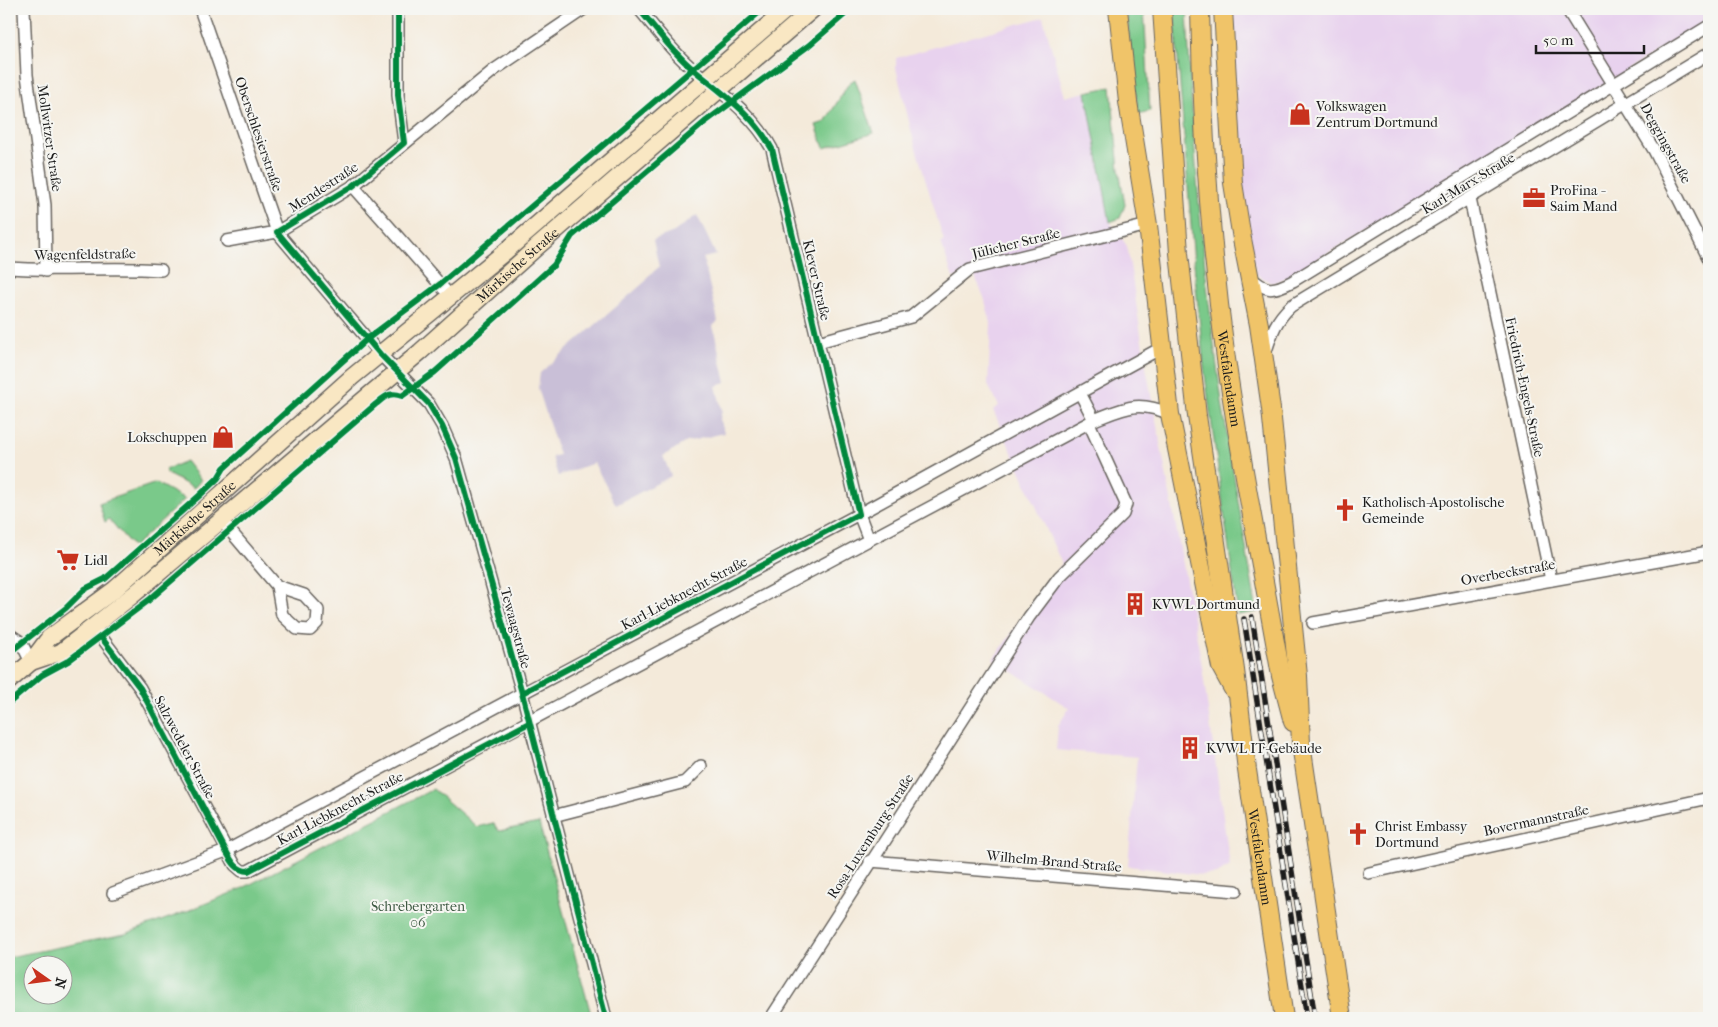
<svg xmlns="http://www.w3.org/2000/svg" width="1718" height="1027" font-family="'IM FELL French Canon',serif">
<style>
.built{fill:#e8d2ee}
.industrial{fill:#c9bfd7}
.green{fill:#7ac98a;stroke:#4b7253;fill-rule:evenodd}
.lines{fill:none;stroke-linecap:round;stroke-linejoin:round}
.minor-casing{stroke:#68645e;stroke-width:14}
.secondary-casing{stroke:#68645e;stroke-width:19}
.primary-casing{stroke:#68645e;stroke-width:20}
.minor{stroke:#fff;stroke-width:11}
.secondary{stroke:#f9e7c3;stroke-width:16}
.primary{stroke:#f0c469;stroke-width:18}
.rail-casing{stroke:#1c1c1c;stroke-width:5.5}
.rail{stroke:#f6f6f2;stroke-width:4;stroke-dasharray:11;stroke-linecap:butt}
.cycleway-casing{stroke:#f6f6f2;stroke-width:9}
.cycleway{stroke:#00873e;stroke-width:6}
.labels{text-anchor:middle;stroke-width:4;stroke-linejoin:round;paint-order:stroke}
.poi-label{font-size:14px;fill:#1c1c1c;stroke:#f6f6f2;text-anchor:start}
.street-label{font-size:14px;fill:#1c1c1c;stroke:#f6f6f2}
.park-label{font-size:14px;fill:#3d5942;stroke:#f6f6f2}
</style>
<rect width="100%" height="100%" fill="#f6f6f2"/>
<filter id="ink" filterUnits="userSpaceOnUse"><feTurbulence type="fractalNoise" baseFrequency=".02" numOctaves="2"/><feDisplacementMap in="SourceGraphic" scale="10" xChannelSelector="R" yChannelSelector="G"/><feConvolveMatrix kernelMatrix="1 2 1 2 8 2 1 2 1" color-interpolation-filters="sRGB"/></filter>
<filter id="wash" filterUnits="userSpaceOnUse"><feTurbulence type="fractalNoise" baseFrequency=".0096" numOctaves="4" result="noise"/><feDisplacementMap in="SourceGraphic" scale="20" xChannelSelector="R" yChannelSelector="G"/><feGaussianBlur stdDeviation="1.12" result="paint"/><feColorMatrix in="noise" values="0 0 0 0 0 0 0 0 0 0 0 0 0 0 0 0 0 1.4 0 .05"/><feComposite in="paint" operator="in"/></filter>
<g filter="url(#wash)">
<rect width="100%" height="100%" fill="#f4eada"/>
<g class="built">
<path d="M 1229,9 L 1709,9 L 1709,19 L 1459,175 L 1287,277 L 1272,283 L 1256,274 L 1243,203 Z"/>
<path d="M 1043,17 L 1065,97 L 1086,92 L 1110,222 L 1127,246 L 1146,367 L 1201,660 L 1230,866 L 1217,874 L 1202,875 L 1128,866 L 1137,757 L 1056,750 L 1058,726 L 1069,708 L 993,659 L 1062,564 L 993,410 L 999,406 L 988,385 L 991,324 L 984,297 L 973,272 L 953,278 L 941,242 L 944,241 L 913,138 L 896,68 L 896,58 Z"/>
</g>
<path class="industrial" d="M 697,215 L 716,255 L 703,258 L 718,321 L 713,326 L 726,383 L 716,386 L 722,410 L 720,419 L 724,433 L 686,442 L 663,456 L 671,476 L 616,505 L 594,463 L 558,476 L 552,457 L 559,455 L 556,445 L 538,388 L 540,373 L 647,280 L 646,278 L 659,267 L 653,240 L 674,232 Z"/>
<g class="green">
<path d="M 1126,9 L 1144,9 L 1150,111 L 1138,114 Z"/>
<path d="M 1174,9 L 1187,9 C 1192,131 1201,252 1218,374 C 1229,453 1244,533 1257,612 L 1238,615 L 1204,368 L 1195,276 Z"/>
<path d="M 855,79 L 874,133 L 824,148 L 816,125 L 825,122 L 849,83 Z"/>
<path d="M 1111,87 L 1119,170 L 1125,205 L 1120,218 L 1110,222 L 1086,92 Z"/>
<path d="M 186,461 L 201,480 L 194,488 L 169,475 L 165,470 Z"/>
<path d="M 156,483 L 185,499 L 133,547 L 109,519 L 105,522 L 99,503 Z"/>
<path d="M 433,789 L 477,827 L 493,823 L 499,831 L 539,823 L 592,1018 L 9,1018 L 9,957 L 125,934 L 180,914 L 241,889 ZM 62,964 L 62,994 L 32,994 L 32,964 Z"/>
</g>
</g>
<g filter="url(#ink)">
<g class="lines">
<defs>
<g id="minor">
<path d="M 24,9 L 27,75 L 45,205 L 46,271"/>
<path d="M 200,9 L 277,232 L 380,354 L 429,404 L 442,426 L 456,458 L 522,693 L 606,1018"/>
<path d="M 398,9 L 398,95 L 404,143"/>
<path d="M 639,9 C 656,29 673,53 694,70 C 723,94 753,114 772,149 L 859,514 L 869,540"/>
<path d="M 1567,9 L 1654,150 L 1709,259"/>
<path d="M 353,186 L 451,297"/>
<path d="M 1470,199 L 1551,580"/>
<path d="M 227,241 L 277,232 L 353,186 L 494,70 L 584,9"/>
<path d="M 9,268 C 60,272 110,266 161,270"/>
<path d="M 1249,276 C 1266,292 1272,292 1293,281 L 1709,26"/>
<path d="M 818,342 L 911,317 L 970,269 L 1148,225"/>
<path d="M 1266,351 C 1272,332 1276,320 1291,306 L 1709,53"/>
<path d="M 1080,393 L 1094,420"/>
<path d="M 221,520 L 277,586 L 304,595 L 318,610 L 317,623 L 310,630 L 297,629 L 282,615 L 277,586"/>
<path d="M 1313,623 L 1709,552"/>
<path d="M 93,626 L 140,688 L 235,865 L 242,871 L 248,871 L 1094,420 C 1125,408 1137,400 1170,414"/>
<path d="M 9,634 L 21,642 L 31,662"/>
<path d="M 553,816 L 685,782 L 701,766"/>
<path d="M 870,861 L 1236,891"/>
<path d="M 1369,873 L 1709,798"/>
<path d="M 113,893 L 226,851 L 859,514 L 1161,348"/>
<path d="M 771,1018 L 1029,617 L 1059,577 L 1123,514 L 1126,504 L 1089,423"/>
</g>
<g id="secondary">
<path id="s1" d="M 31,662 L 61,652 L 133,595 L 420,352 L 538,246 L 813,9"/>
<path id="s2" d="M 9,681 L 31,662 L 49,638 L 114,590 L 352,377 L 506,251 L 787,9"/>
</g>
<g id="primary">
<path d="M 1118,9 L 1128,102 L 1148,225 L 1170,414 L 1221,667 L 1233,689"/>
<path id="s3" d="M 1162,9 L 1179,253 L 1197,416 L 1235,670 L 1247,770 L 1284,1018"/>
<path id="s4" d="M 1200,9 C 1202,126 1210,243 1226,359 C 1241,466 1263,571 1281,676 L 1293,722"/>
<path d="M 1223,9 L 1233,183 L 1242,239 L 1259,325 L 1271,409 L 1298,676 L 1301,744 L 1342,1018"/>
</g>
</defs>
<use href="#minor" class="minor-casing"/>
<use href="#secondary" class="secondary-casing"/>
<use href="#primary" class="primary-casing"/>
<use href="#minor" class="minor"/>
<use href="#secondary" class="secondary"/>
<use href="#primary" class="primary"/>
<defs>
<g id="rail">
<path d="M 1252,617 L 1315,1018"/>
<path d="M 1244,619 L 1307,1018"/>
</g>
</defs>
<use href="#rail" class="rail-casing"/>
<use href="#rail" class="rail"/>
<defs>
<g id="cycleway">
<path d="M 398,9 L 398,95 L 404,143 L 353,186 L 277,232 L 380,354 L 429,404 L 442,426 L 456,458 L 522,693 L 606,1018"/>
<path d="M 101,637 L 140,688 L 226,851 C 231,860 236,871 248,871 L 529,723"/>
<path d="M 9,653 L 66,608 L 85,589 L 105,579 L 199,496 L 218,478 L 224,468 L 367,339 L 439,285 L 763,9"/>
<path d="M 522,693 L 859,514 L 772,149 C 753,114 723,94 694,70 C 673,53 656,29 639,9"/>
<path d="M 9,703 L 42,675 L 68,661 L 149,600 L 376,404 C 385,397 390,391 402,396 L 435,372 L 521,295 L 554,265 L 572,236 L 705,122 L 808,46 L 851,9"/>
</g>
</defs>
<use href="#cycleway" class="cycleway-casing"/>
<use href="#cycleway" class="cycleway"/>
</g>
</g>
<defs>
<symbol id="shop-bare" viewBox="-9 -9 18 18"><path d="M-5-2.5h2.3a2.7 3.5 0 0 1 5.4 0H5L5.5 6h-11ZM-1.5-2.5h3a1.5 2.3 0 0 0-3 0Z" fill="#c8321e" stroke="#f6f6f2" stroke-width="2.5" paint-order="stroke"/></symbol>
<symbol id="office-bare" viewBox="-9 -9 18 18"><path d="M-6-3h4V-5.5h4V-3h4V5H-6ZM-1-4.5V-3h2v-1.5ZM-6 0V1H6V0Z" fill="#c8321e" stroke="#f6f6f2" stroke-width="2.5" paint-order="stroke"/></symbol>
<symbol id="church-bare" viewBox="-9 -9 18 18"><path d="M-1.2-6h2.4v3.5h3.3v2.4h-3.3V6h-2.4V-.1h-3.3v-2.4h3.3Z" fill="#c8321e" stroke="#f6f6f2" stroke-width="2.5" paint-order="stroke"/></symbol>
<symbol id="supermarket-bare" viewBox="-9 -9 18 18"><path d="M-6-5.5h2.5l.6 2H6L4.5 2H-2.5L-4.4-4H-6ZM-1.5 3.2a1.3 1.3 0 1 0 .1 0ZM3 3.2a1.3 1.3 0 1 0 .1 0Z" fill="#c8321e" stroke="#f6f6f2" stroke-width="2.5" paint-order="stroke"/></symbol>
<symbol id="building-bare" viewBox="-9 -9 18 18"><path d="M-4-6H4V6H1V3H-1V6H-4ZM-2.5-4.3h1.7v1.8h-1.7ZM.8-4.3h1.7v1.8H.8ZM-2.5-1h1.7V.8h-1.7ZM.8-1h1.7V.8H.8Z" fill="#c8321e" stroke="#f6f6f2" stroke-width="2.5" paint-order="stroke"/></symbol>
</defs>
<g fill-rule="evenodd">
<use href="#shop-bare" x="1284" y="98" width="32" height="32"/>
<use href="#office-bare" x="1518" y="182" width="32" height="32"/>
<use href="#shop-bare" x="207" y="421" width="32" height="32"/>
<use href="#church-bare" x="1329" y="494" width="32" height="32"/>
<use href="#supermarket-bare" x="52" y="544" width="32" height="32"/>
<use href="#building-bare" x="1119" y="588" width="32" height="32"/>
<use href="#building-bare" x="1174" y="732" width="32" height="32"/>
<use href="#church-bare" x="1342" y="818" width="32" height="32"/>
</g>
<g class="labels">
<g class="poi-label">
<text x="1316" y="111">Volkswagen<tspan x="1316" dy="16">Zentrum Dortmund</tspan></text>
<text x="1550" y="195">ProFina -<tspan x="1550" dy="16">Saim Mand</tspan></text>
<text x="207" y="442" text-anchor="end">Lokschuppen</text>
<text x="1362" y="507">Katholisch-Apostolische<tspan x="1362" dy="16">Gemeinde</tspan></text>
<text x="84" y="565">Lidl</text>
<text x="1152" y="609">KVWL Dortmund</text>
<text x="1206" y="753">KVWL IT-Gebäude</text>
<text x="1375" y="831">Christ Embassy<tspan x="1375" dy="16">Dortmund</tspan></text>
</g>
<g class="street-label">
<text transform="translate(259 134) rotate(71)" y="5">Oberschlesierstraße</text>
<text transform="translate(50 138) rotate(82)" y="5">Mollwitzer Straße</text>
<text transform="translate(1666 143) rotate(61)" y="5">Deggingstraße</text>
<text transform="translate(1468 183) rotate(-31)" y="5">Karl-Marx-Straße</text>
<text transform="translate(323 187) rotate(-33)" y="5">Mendestraße</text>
<text transform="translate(1016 243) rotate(-14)" y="5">Jülicher Straße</text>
<text transform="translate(85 254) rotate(-1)" y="5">Wagenfeldstraße</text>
<text dy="5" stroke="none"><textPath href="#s1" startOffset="630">Märkische Straße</textPath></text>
<text transform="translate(817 280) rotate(77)" y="5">Klever Straße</text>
<text dy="5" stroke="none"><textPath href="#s4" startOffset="371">Westfalendamm</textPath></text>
<text transform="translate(1525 387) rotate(78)" y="5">Friedrich-Engels-Straße</text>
<text dy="5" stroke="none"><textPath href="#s2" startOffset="248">Märkische Straße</textPath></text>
<text transform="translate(1508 572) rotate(-10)" y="5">Overbeckstraße</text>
<text transform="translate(684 593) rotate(-28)" y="5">Karl-Liebknecht-Straße</text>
<text transform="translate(516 628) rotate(75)" y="5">Tewaagstraße</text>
<text transform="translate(185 747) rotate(62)" y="5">Salzwedeler Straße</text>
<text transform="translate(340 808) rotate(-28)" y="5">Karl-Liebknecht-Straße</text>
<text transform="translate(1536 820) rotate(-12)" y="5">Bovermannstraße</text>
<text transform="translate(870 836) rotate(-57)" y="5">Rosa-Luxemburg-Straße</text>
<text dy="5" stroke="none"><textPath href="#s3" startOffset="854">Westfalendamm</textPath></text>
<text transform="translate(1054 861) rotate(5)" y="5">Wilhelm-Brand-Straße</text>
</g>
<g class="park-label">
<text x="418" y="911">Schrebergarten<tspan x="418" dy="16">06</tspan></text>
</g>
</g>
<rect width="1718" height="1027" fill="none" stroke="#f6f6f2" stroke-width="30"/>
<g transform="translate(48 980) rotate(104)"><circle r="24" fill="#f6f6f2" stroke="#9f9f9c"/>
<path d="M0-4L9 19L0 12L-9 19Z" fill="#c8321e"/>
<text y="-8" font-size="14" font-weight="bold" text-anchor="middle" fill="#1c1c1c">N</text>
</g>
<path d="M1536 45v8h108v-8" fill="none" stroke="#1c1c1c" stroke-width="2.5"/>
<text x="1543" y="45" font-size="15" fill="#1c1c1c" stroke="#f6f6f2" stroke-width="4" paint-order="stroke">50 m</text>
</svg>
